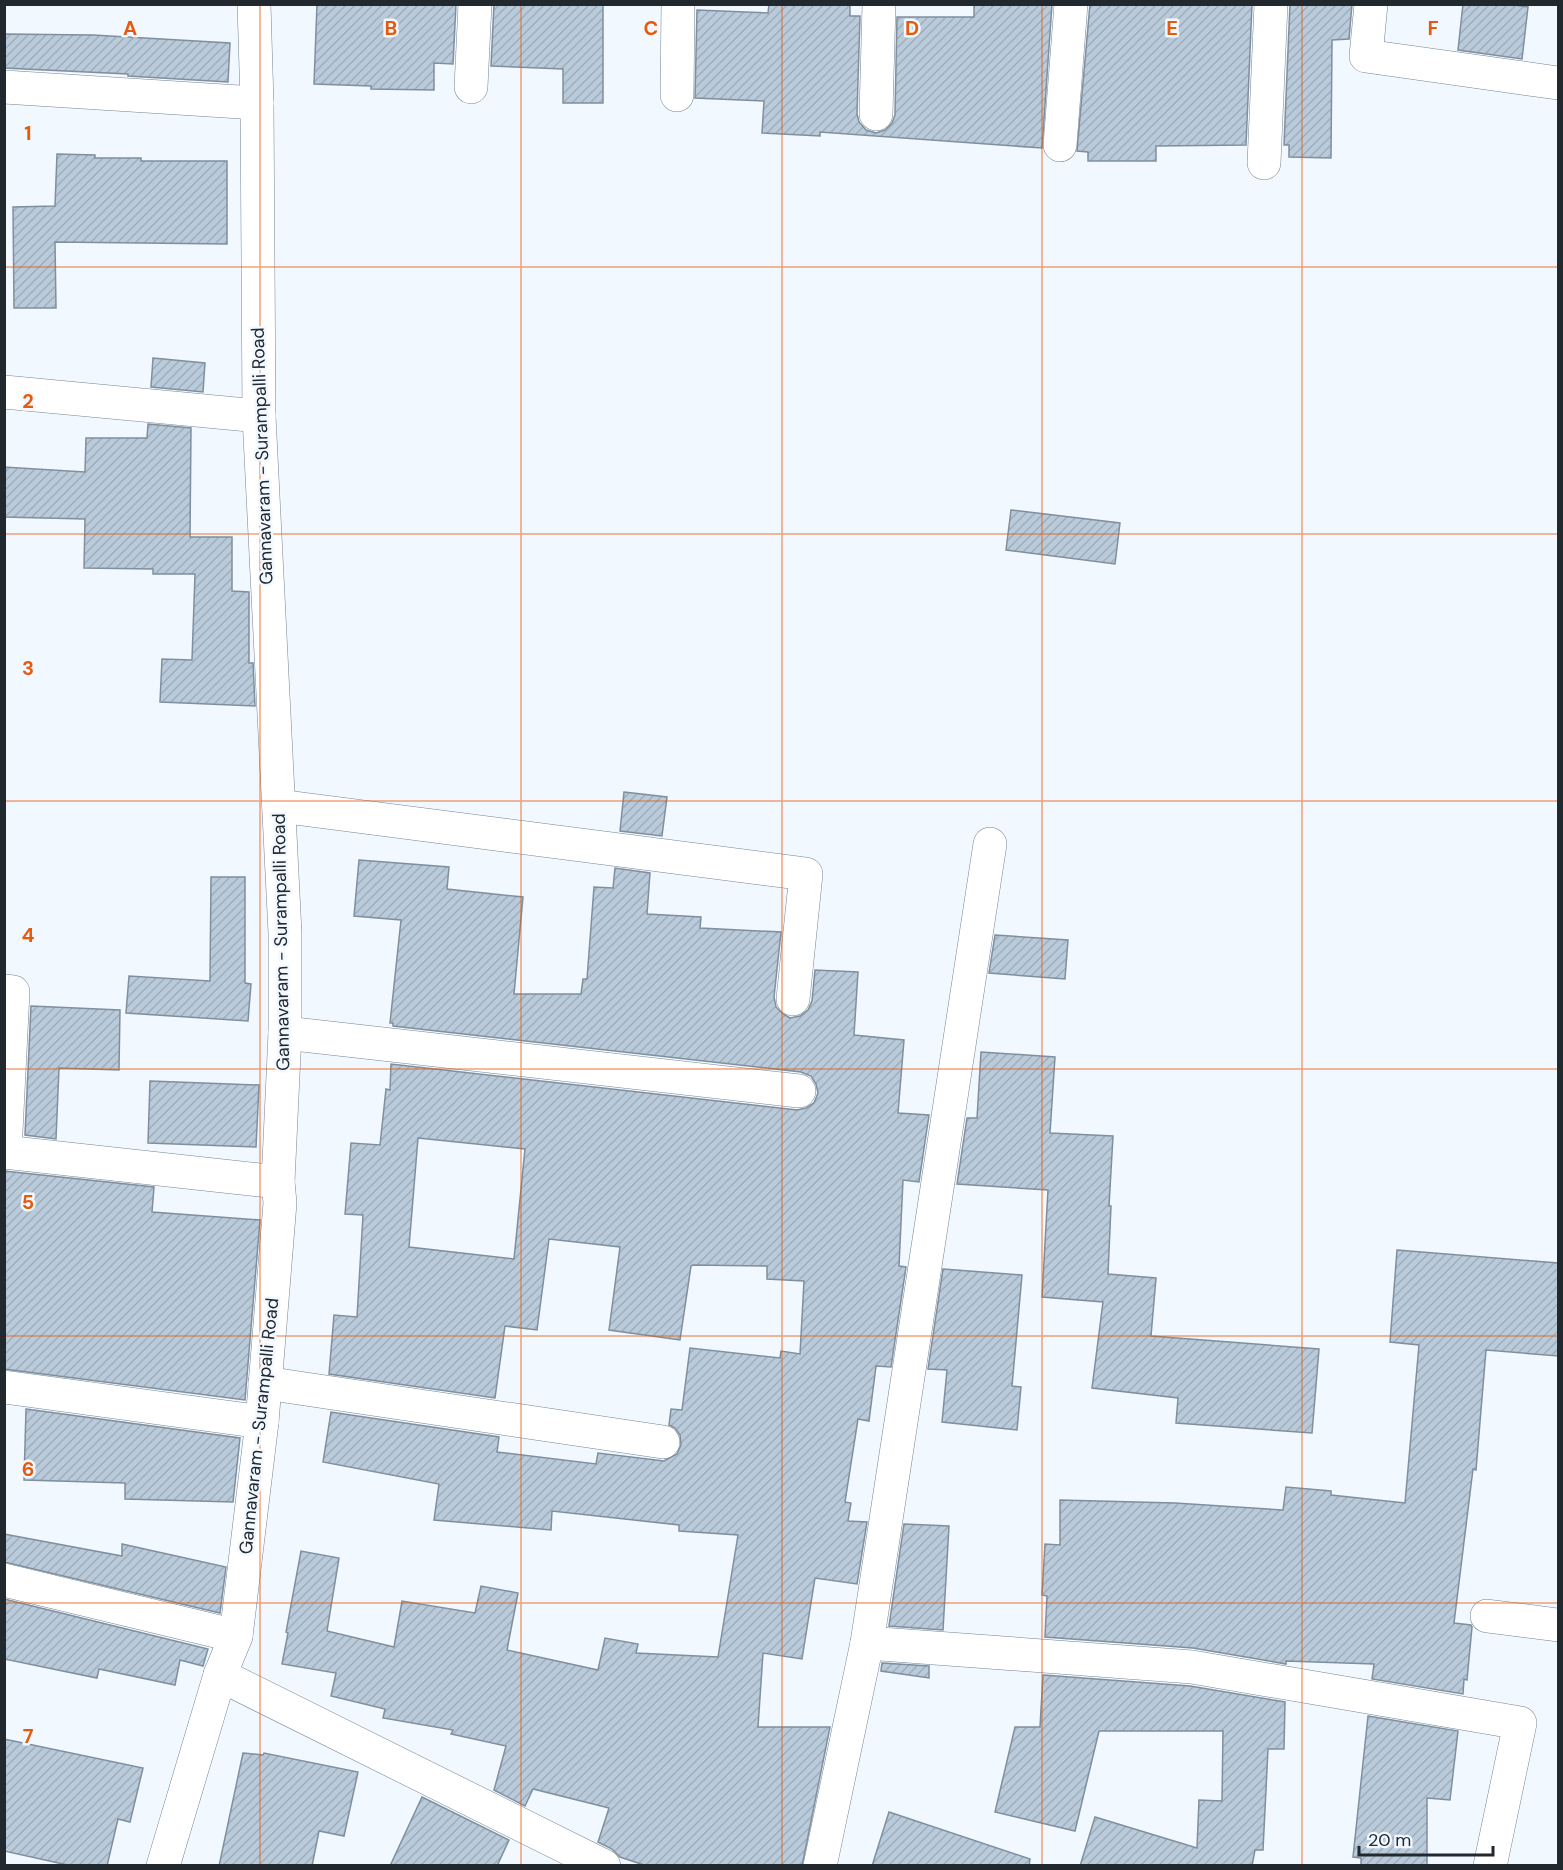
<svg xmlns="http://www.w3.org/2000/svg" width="1563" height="1870" font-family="'DM Sans',sans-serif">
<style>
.building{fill:url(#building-hatch);stroke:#7f8f9e;stroke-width:1.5;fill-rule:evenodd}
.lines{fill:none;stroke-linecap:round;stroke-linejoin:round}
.minor-casing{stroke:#758594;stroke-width:34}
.major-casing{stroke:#758594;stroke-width:34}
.minor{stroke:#fff;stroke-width:33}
.major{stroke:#fff;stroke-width:33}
.grid{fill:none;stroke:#e8590c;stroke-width:1.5;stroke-opacity:0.55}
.labels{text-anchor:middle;stroke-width:5;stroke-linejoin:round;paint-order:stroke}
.street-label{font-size:18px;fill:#21282e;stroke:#f1f8ff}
.grid-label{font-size:20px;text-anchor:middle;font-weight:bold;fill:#e8590c;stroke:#f1f8ff;stroke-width:5;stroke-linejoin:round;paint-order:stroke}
</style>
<defs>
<pattern id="building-hatch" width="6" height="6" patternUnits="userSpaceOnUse" patternTransform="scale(1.5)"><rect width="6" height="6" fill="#b9cada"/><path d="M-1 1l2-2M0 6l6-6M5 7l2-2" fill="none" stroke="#9faebb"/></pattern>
</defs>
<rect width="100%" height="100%" fill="#f1f8ff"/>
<g class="building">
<path d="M 317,4 L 456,4 L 453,64 L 434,63 L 434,90 L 371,89 L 371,86 L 314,84 Z"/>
<path d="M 494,4 L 603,4 L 603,103 L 563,103 L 563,69 L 491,66 Z"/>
<path d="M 769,4 L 850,4 L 850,16 L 860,16 L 857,114 L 859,122 L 866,130 L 876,133 L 885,130 L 892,123 L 895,115 L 897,17 L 974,17 L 974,4 L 1052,4 L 1042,148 L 820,132 L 820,136 L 762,133 L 764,101 L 695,98 L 697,10 L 768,13 Z"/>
<path d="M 1090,4 L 1252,4 L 1246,145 L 1156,146 L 1156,161 L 1088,161 L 1088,152 L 1077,151 Z"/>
<path d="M 1290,4 L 1352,4 L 1349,39 L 1332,40 L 1331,158 L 1289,157 L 1289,145 L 1284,145 Z"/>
<path d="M 1463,4 L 1508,4 L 1528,7 L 1522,59 L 1458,50 Z"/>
<path d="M 4,34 L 93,35 L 230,43 L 228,82 L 128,76 L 128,74 L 4,68 Z"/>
<path d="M 57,154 L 95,155 L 95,158 L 141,158 L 141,161 L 227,161 L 227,244 L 55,242 L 56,308 L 14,308 L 13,207 L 55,206 Z"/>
<path d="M 153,358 L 205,363 L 203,392 L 151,387 Z"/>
<path d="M 148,424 L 191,428 L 190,537 L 232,537 L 232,591 L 249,592 L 249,663 L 253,663 L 255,706 L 160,702 L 162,659 L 192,660 L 195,574 L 153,574 L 153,569 L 84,568 L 85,519 L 4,517 L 4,467 L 85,472 L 86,438 L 147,438 Z"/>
<path d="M 1011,510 L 1120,523 L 1115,564 L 1006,550 Z"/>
<path d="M 624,792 L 667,797 L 662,836 L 620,831 Z"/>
<path d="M 359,860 L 449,867 L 447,889 L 523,897 L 514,994 L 581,994 L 583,979 L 587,979 L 594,887 L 613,888 L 615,868 L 650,873 L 647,914 L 701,917 L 700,928 L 781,932 L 774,997 L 776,1007 L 783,1014 L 790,1018 L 800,1016 L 808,1010 L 812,1001 L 815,970 L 858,972 L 854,1035 L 904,1040 L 898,1113 L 929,1115 L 919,1182 L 903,1180 L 899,1266 L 906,1267 L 891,1367 L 876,1366 L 869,1421 L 858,1419 L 845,1502 L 851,1503 L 848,1521 L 867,1522 L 857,1584 L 815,1578 L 802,1659 L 763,1653 L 758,1727 L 830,1727 L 802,1866 L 647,1866 L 620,1857 L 612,1849 L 598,1842 L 609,1808 L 533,1789 L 525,1806 L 494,1790 L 506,1746 L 451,1734 L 453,1730 L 383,1718 L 385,1709 L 331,1696 L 336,1673 L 282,1664 L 288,1633 L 286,1632 L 301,1551 L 339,1558 L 327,1631 L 394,1647 L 402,1601 L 475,1613 L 481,1586 L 518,1593 L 507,1650 L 598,1670 L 605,1638 L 638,1644 L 636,1653 L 718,1657 L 738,1535 L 679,1531 L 679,1525 L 552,1511 L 551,1530 L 434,1520 L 439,1484 L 323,1462 L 331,1412 L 499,1437 L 497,1452 L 596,1464 L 598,1453 L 664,1461 L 677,1454 L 681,1445 L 680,1435 L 675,1428 L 669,1425 L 671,1409 L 682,1410 L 690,1348 L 780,1358 L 781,1351 L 800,1354 L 804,1281 L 767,1279 L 767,1266 L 693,1265 L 691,1266 L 680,1340 L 609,1330 L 620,1247 L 549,1239 L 537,1330 L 505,1326 L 495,1398 L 329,1374 L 334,1315 L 357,1317 L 363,1215 L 345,1214 L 351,1143 L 380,1145 L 386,1089 L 390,1090 L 391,1064 L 797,1110 L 806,1108 L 814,1103 L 818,1093 L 816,1084 L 811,1076 L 801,1072 L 393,1026 L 393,1023 L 390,1023 L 401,920 L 354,916 ZM 418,1138 L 525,1149 L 514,1259 L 409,1247 Z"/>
<path d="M 211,877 L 245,877 L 245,983 L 251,984 L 248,1021 L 126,1013 L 129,976 L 210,981 Z"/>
<path d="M 995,935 L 1068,940 L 1065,979 L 989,973 Z"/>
<path d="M 31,1006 L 120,1010 L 119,1070 L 59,1068 L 56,1139 L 25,1135 Z"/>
<path d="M 981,1052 L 1055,1057 L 1050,1133 L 1113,1136 L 1109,1206 L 1111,1206 L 1108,1274 L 1156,1278 L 1151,1336 L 1319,1349 L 1312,1433 L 1176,1423 L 1178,1398 L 1092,1388 L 1103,1302 L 1042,1297 L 1048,1190 L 957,1184 L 967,1118 L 977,1118 Z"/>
<path d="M 150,1081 L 259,1085 L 256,1147 L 148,1143 Z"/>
<path d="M 4,1171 L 154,1187 L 152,1212 L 260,1220 L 245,1400 L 4,1369 Z"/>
<path d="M 1397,1250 L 1558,1263 L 1558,1356 L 1486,1350 L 1476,1470 L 1473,1469 L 1454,1623 L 1471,1625 L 1472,1627 L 1467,1680 L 1464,1679 L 1463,1694 L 1372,1679 L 1374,1664 L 1286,1661 L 1286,1664 L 1193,1648 L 1045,1637 L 1047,1596 L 1042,1595 L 1045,1544 L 1060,1545 L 1060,1500 L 1175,1503 L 1283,1510 L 1286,1487 L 1331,1491 L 1331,1495 L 1405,1503 L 1419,1345 L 1390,1342 Z"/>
<path d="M 943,1269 L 1022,1275 L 1012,1386 L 1021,1387 L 1017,1430 L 942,1422 L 947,1370 L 928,1369 Z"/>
<path d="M 26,1409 L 240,1438 L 233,1502 L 125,1499 L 125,1483 L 24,1480 Z"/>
<path d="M 904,1524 L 949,1526 L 943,1630 L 889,1626 Z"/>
<path d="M 4,1534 L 122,1556 L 122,1544 L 226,1567 L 220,1613 L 4,1562 Z"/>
<path d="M 4,1599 L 208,1649 L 203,1666 L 180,1660 L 175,1685 L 99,1669 L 97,1678 L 4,1659 Z"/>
<path d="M 882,1663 L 929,1666 L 929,1678 L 881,1671 Z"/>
<path d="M 1043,1675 L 1190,1686 L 1285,1702 L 1284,1749 L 1268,1749 L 1263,1850 L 1255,1850 L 1252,1866 L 1080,1866 L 1095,1817 L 1197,1848 L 1199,1800 L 1222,1801 L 1223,1731 L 1099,1731 L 1075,1831 L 995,1812 L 1015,1727 L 1040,1727 Z"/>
<path d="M 1368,1716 L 1458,1731 L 1450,1800 L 1427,1798 L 1427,1866 L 1361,1866 L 1361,1858 L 1353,1857 Z"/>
<path d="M 4,1739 L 143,1768 L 130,1822 L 118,1819 L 107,1866 L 72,1866 L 4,1851 Z"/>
<path d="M 243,1753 L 263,1755 L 264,1753 L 358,1772 L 344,1836 L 319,1831 L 312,1866 L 219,1866 Z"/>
<path d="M 422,1797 L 509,1840 L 497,1866 L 390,1866 Z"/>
<path d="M 889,1812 L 1030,1859 L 1029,1866 L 872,1866 Z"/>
</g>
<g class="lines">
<defs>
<g id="minor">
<path d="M 1371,4 L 1366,56 L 1558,83"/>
<path d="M 4,87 L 257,103"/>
<path d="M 471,87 L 475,4"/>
<path d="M 677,95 L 678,4"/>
<path d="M 876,114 L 879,4"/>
<path d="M 1060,145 L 1071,4"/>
<path d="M 1264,163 L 1271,4"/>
<path d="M 4,392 L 259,416"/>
<path d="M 279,806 L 806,874 L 793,999"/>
<path d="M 4,991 L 13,992 L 5,1152"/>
<path d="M 285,1033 L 799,1091"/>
<path d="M 4,1152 L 278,1182"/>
<path d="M 265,1383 L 663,1442"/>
<path d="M 4,1387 L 262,1422"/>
<path d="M 4,1580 L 236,1636"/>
<path d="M 1487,1616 L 1558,1625"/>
<path d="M 867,1643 L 1192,1667 L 1520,1723 L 1490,1866"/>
<path d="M 220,1675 L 604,1866"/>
<path d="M 820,1866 L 867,1643 L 990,844"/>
</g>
<path id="major" d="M 163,1866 L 220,1675 L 236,1636 L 262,1422 L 280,1203 L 278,1182 L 285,1033 L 285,933 L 259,416 L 257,103 L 254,4"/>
</defs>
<use href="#minor" class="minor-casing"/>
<use href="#major" class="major-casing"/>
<use href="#minor" class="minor"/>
<use href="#major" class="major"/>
</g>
<path class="grid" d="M 260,4 L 260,1866M 521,4 L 521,1866M 782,4 L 782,1866M 1042,4 L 1042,1866M 1302,4 L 1302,1866M 4,267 L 1558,267M 4,534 L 1558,534M 4,801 L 1558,801M 4,1069 L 1558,1069M 4,1336 L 1558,1336M 4,1603 L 1558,1603"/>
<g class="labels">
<g class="street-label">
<text transform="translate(262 456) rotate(-92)" y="6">Gannavaram - Surampalli Road</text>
<text transform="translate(281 942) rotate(-91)" y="6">Gannavaram - Surampalli Road</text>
<text transform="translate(259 1426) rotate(-84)" y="6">Gannavaram - Surampalli Road</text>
</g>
</g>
<g class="grid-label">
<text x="130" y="35">A</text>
<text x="391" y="35">B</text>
<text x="651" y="35">C</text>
<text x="912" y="35">D</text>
<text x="1172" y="35">E</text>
<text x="1433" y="35">F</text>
<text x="28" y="140">1</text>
<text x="28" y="408">2</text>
<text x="28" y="675">3</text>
<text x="28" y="942">4</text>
<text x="28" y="1209">5</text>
<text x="28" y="1476">6</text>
<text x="28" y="1743">7</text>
</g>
<rect width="1563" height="1870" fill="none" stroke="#21282e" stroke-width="12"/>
<path d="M1359 1846v9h134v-9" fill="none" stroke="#21282e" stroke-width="3"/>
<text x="1368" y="1846" font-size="18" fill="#21282e" stroke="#f1f8ff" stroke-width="4.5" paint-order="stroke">20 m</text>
</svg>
